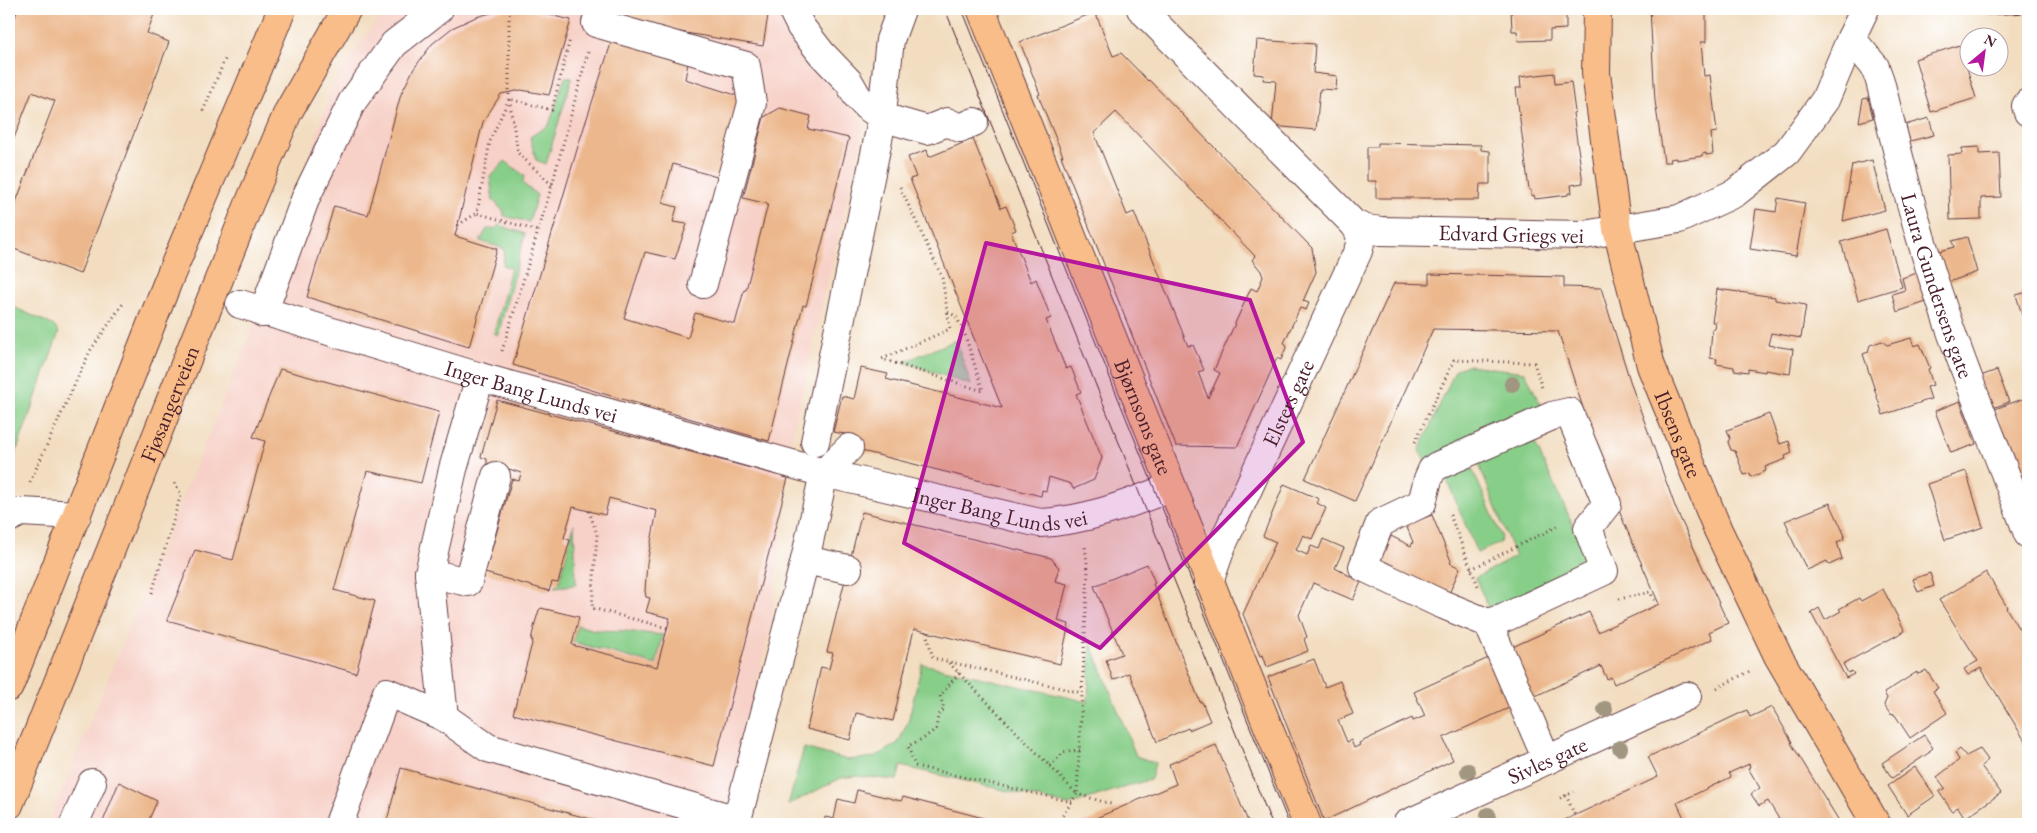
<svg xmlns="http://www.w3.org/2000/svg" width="2037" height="833" font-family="'EB Garamond',serif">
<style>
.built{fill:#f7d1c8}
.green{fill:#87ce88;stroke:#68765a}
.building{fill:#ecb78c;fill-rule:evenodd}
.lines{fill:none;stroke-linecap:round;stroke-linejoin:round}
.minor-casing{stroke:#633c41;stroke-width:30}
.major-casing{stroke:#633c41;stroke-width:30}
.highway-casing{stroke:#633c41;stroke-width:30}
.path{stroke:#633c41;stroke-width:3;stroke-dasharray:1 4;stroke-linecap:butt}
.minor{stroke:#fff;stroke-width:28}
.major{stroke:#f8bd89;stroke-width:28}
.highway{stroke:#f8bd89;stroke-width:28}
.tram{stroke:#4a1f2b;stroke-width:1}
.tree{fill:#a19680}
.marked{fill:#b5179e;fill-opacity:0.2;stroke:#b5179e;stroke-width:4;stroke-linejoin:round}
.labels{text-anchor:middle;stroke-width:5;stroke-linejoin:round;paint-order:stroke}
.street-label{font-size:22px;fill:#4a1f2b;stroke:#fff}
</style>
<rect width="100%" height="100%" fill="#fff"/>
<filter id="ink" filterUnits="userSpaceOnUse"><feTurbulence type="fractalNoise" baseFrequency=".02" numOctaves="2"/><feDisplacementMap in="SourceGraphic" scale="10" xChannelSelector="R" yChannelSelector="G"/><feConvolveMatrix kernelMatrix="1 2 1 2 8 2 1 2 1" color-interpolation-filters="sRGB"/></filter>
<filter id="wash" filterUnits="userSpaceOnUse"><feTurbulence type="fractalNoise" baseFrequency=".0096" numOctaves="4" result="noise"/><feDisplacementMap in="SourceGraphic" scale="20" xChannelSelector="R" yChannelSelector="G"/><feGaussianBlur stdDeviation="1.12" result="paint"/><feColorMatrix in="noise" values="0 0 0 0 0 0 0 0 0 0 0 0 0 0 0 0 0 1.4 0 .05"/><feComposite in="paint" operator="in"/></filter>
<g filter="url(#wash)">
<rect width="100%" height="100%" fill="#f2ddc0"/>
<path class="built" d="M 384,9 L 793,9 L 864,124 L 790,444 L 771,625 L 723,824 L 48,824 L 253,327 L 333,85 Z"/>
<g class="green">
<path d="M 565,77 L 572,78 L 546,164 L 536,160 L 530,137 L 549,125 Z"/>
<path d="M 505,161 L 525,176 L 522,183 L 537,195 L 529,222 L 504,216 L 504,212 L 493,200 L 490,177 Z"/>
<path d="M 499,225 L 525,234 L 498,335 L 494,333 L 511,268 L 503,265 L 505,249 L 480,241 L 487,229 L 495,229 Z"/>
<path d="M 9,305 L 53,325 L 59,332 L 9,472 Z"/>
<path d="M 956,340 L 971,385 L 904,362 Z"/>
<path d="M 1469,365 L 1525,372 L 1545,414 L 1426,461 L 1419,451 L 1456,369 Z"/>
<path d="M 1531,435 L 1574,527 L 1584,523 L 1600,563 L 1492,610 L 1487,604 L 1475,578 L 1515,557 L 1475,454 Z"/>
<path d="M 1470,464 L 1502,537 L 1500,543 L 1477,553 L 1443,470 Z"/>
<path d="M 574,524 L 576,585 L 554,587 L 559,583 Z"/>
<path d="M 577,625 L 594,630 L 624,631 L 663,635 L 656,665 L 573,642 Z"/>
<path d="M 1091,643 L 1136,756 L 1155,763 L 1151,779 L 1068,805 L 901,766 L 897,780 L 857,776 L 841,778 L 788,805 L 804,748 L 848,760 L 875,757 L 898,743 L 908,722 L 922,664 L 1088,702 Z"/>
</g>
<g id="blocks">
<g class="building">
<path d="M 18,9 L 156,9 L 147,33 L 169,42 L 80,274 L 9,247 L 9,220 L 55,101 L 32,92 L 9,151 L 9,33 Z"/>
<path d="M 611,9 L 769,9 L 763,46 L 609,20 Z"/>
<path d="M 1511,9 L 1566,9 L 1566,29 L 1550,30 L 1550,40 L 1518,41 L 1517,31 L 1512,31 Z"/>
<path d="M 1650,9 L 1706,9 L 1706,42 L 1701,42 L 1704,76 L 1710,75 L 1717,132 L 1711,133 L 1713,154 L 1706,155 L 1706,153 L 1702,154 L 1702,156 L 1676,160 L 1676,158 L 1670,159 L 1671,162 L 1664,162 L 1655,101 Z"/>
<path d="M 1986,9 L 2028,9 L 2028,13 L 1986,15 Z"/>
<path d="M 502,10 L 528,10 L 571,20 L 549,95 L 521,90 L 501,94 L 483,122 L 455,236 L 497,249 L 469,347 L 307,297 L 334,206 L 368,215 L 401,94 L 413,70 L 432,44 L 452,28 L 476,17 Z"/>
<path d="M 1095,12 L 1113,56 L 1121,53 L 1148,81 L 1149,80 L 1312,248 L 1316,272 L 1303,301 L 1309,303 L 1306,310 L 1300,308 L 1299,310 L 1284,343 L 1287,345 L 1281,360 L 1277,358 L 1237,447 L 1176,446 L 1061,156 L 1063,156 L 1038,95 L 1040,94 L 1020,42 ZM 1116,112 L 1255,256 L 1252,260 L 1261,271 L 1263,277 L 1257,291 L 1251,288 L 1214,370 L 1220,373 L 1208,398 L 1198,372 L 1204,370 L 1193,345 L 1188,346 L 1134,212 L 1127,215 L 1094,133 Z"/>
<path d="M 614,34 L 688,63 L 685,79 L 745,98 L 720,178 L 673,164 L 662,203 L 677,207 L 673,222 L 687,224 L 675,259 L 645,252 L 624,318 L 688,338 L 695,313 L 735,324 L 744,290 L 746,290 L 768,204 L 743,198 L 764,117 L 780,108 L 811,116 L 808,129 L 849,138 L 806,306 L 803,305 L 769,441 L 601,393 L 513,365 L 579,143 Z"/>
<path d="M 1257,40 L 1315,44 L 1313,73 L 1337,76 L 1336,90 L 1320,89 L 1316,130 L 1272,126 L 1276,81 L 1263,80 L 1264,75 L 1254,74 Z"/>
<path d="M 1960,45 L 1976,98 L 1931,112 L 1915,59 Z"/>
<path d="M 1554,73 L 1555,84 L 1571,82 L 1575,112 L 1573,113 L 1583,183 L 1571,185 L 1572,193 L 1568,193 L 1568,195 L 1535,199 L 1534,195 L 1531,196 L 1531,190 L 1529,190 L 1516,88 L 1521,88 L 1520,77 Z"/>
<path d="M 1868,98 L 1873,118 L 1859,122 L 1863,99 Z"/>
<path d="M 1929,118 L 1934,135 L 1910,141 L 1905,125 Z"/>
<path d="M 973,139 L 1001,208 L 1006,206 L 1016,230 L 1011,232 L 1031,282 L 1036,279 L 1051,318 L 1046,320 L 1066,369 L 1071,367 L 1081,392 L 1076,394 L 1102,458 L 1094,480 L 1073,489 L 1071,484 L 1049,477 L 1046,491 L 1042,490 L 1041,496 L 842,446 L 845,434 L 833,432 L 842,396 L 854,399 L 861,368 L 888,374 L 886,379 L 1002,408 L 910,179 L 916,177 L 908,157 L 927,150 L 929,157 Z"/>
<path d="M 1378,143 L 1481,145 L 1481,150 L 1490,151 L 1490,184 L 1480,184 L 1479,200 L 1448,200 L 1448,198 L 1376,198 L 1376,181 L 1367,181 L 1367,147 L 1378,147 Z"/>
<path d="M 1979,147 L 1979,154 L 1999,153 L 2001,197 L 1981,198 L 1981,219 L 1950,220 L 1948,155 L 1962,154 L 1962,148 Z"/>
<path d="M 1872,160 L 1885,210 L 1843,221 L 1852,165 Z"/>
<path d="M 1778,198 L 1805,203 L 1796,256 L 1750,249 L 1756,209 L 1776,212 Z"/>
<path d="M 1886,229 L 1902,287 L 1858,300 L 1841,242 Z"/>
<path d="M 1967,237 L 1977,272 L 1946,283 L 1936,252 L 1954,247 L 1952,241 Z"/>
<path d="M 1920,272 L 1929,301 L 1897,312 L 1892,294 L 1905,290 L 1902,278 Z"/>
<path d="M 1429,274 L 1564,277 L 1564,287 L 1601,288 L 1632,387 L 1676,509 L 1728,623 L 1709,632 L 1712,639 L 1614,684 L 1611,677 L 1607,679 L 1601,666 L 1443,738 L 1453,760 L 1324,821 L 1268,677 L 1314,659 L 1325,687 L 1340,681 L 1353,714 L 1338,720 L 1347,742 L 1351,740 L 1354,748 L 1360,745 L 1359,743 L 1412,718 L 1413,721 L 1425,716 L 1414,692 L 1589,612 L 1598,632 L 1659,604 L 1624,523 L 1598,454 L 1558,331 L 1433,329 L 1355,501 L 1305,479 L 1394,283 L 1429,284 Z"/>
<path d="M 1717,289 L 1775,297 L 1775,300 L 1806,305 L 1801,338 L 1771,333 L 1768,345 L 1793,349 L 1790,374 L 1765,370 L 1765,372 L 1748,369 L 1748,372 L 1734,370 L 1734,367 L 1716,364 L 1717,359 L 1710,358 L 1712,329 L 1715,329 L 1716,322 L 1712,322 Z"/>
<path d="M 2028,292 L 2028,316 L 2023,318 L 2016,295 Z"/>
<path d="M 1911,338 L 1914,346 L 1920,344 L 1930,368 L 1928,369 L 1933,385 L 1927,387 L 1931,399 L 1883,415 L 1863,354 L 1868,352 L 1870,345 L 1882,341 L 1887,345 Z"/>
<path d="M 280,369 L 439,412 L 421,483 L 367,471 L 334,590 L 375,601 L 356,673 L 167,620 L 195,550 L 233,560 L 265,441 L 253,437 Z"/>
<path d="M 1997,370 L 2009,402 L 1990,409 L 1978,377 Z"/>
<path d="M 2028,397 L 2028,486 L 2024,488 L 1995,409 Z"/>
<path d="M 497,400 L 788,478 L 714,766 L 513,714 L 533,640 L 531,640 L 535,623 L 539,610 L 541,608 L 579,617 L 572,645 L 657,667 L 670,618 L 646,612 L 650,598 L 646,597 L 645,591 L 647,563 L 657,511 L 609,498 L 605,515 L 573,507 L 564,538 L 570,540 L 558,583 L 552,582 L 549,591 L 485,573 L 512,479 L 519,481 L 521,473 L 509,469 L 508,474 L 487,468 L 487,459 L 481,457 Z"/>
<path d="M 1960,401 L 1976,444 L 1951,453 L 1935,411 Z"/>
<path d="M 1769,414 L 1780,444 L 1789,441 L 1792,453 L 1785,456 L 1786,459 L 1765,467 L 1766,471 L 1751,477 L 1750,473 L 1744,475 L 1735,451 L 1731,450 L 1728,442 L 1730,438 L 1727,430 Z"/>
<path d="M 1966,471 L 1983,527 L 1945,540 L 1927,484 Z"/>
<path d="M 1284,484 L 1319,499 L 1317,503 L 1326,508 L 1312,539 L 1303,535 L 1296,550 L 1307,555 L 1311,546 L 1319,549 L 1323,539 L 1344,548 L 1335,568 L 1361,582 L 1353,600 L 1313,583 L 1299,615 L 1307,637 L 1304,639 L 1308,651 L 1267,667 L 1263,655 L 1260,656 L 1243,614 L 1276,542 L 1263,536 Z"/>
<path d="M 1830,503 L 1845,536 L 1843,536 L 1844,539 L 1837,542 L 1842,559 L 1829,565 L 1827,561 L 1807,570 L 1787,529 L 1789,529 L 1785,521 Z"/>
<path d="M 862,512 L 1051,558 L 1059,568 L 1055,581 L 1067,584 L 1058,621 L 1069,624 L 1060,664 L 914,629 L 893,721 L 856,713 L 850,740 L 807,729 L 821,667 L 829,669 L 833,653 L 827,652 Z"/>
<path d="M 1432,515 L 1451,561 L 1450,563 L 1460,568 L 1448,596 L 1378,565 L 1391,536 L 1411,546 L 1413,542 L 1406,525 Z"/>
<path d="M 1147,564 L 1155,583 L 1153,584 L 1200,702 L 1202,702 L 1210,721 L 1189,730 L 1188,728 L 1157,742 L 1129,673 L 1113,680 L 1106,660 L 1122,654 L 1094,586 Z"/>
<path d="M 1986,572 L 2007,607 L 2006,608 L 2028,644 L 2028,746 L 1981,668 L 1968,675 L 1964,669 L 1978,661 L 1939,600 Z"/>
<path d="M 1930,573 L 1934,586 L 1918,592 L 1913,579 Z"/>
<path d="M 1883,589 L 1905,631 L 1843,664 L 1848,673 L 1852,671 L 1854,674 L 1846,678 L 1811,613 L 1819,608 L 1825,620 L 1841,611 L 1839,609 L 1859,598 L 1861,601 Z"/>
<path d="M 1926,670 L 1938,688 L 1933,691 L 1947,713 L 1910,738 L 1895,715 L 1890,714 L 1884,705 L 1887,698 L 1884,693 L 1917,672 L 1917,674 L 1921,673 Z"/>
<path d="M 1772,707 L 1792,742 L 1791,743 L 1841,824 L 1782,824 L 1768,801 L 1759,806 L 1751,794 L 1760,788 L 1748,768 L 1750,767 L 1749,764 L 1729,773 L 1731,777 L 1677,803 L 1687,824 L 1556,824 L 1658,777 L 1648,757 L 1747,710 L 1750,717 Z"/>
<path d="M 1924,735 L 1933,748 L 1929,751 L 1930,752 L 1892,778 L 1882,763 Z"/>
<path d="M 1216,745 L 1249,824 L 1082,824 L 1176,784 L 1169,764 Z"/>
<path d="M 1960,749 L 1966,756 L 1980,749 L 1988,760 L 1981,766 L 2001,793 L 1965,818 L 1958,807 L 1952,811 L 1939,792 L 1945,788 L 1937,777 L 1959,760 L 1955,753 Z"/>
<path d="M 1915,767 L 1935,796 L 1907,815 L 1888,786 Z"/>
<path d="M 401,768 L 609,824 L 386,824 Z"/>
<path d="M 119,782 L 157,801 L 147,824 L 102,824 Z"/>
<path d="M 857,790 L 901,801 L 903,797 L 1006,824 L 824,824 L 825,817 L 834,819 L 838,799 L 854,803 Z"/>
</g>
</g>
</g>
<g filter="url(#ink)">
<use href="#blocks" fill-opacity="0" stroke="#633c41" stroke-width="1"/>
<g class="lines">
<defs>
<g id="minor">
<path d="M 600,9 L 596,23 L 746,66 L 752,103 L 703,284"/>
<path d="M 792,9 L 801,27 L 822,54 L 849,82 L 857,96 L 866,106 L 882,117 L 927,130 L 947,122 L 960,128 L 974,122"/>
<path id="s1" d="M 1141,9 L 1354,224 L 1366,229 L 1381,231 L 1584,235 L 1679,219 L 1735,193 L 1787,152 L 1825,100 L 1851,38 L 1865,9"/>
<path id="s2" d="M 1851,38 L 1875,67 L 1880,81 C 1898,153 1915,226 1939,296 C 1965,377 1999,454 2028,534"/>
<path d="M 2028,103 L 2026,106 L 2028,112"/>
<path id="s3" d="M 240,304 L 480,377 L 824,473 L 1040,523 C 1086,521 1129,504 1171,487"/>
<path d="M 263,313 L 306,197 L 352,102 L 394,44 L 439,9"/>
<path d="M 480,377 L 453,469 L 429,573 L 468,582 L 496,476"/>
<path d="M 815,442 L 880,130 L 890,40 L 901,10"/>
<path d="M 824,473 L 849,448"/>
<path d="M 9,518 L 21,512 L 77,515"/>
<path d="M 805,560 L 848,569"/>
<path d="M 429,573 L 444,717"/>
<path id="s4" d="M 1209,582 L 1222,545 L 1358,251 C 1362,239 1361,234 1354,224"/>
<path d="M 1488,623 L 1504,618 L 1604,571 L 1588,528 L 1607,504 L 1569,412 L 1552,416 L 1437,466 L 1432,470 L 1428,479 L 1422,503 L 1380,523 L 1363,567 L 1439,603 L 1488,623 L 1547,760"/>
<path d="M 74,824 L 92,783"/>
<path d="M 339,824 L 387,692 L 444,717 L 488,748 L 737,820"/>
<path d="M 736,824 L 805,560 L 824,473"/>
<path id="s5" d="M 1407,824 L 1687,696"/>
</g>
<g id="major">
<path id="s6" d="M 981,9 L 1307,824"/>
<path id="s7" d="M 1597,9 L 1596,73 L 1617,229 L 1651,366 L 1718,530 L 1778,656 L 1876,824"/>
</g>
<g id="highway">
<path d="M 9,687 L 168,281 L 282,9"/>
<path id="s8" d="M 9,805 L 249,204 L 288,112 L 347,9"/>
</g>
</defs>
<use href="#minor" class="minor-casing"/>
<use href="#major" class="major-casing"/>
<use href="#highway" class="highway-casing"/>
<g class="path">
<path d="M 509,9 L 509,99 L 490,141 L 477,213 L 538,231"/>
<path d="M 203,111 L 226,57"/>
<path d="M 552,185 L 518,153 L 509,99 L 552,110 L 570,39"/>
<path d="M 900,187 L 942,277 L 950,329 L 882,359 L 983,391 L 965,335 L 956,316 L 947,312"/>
<path d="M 458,225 L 477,213"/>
<path d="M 502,351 L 552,185 L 588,52"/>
<path d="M 1415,442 L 1454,360 L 1534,363 L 1542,388"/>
<path d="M 30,482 L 90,351 L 124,302"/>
<path d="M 589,511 L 597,534 L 592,608 L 667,628"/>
<path d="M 1450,515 L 1478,586"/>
<path d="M 1471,569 L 1558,526"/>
<path d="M 152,593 L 181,494 L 172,480"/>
<path d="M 1619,599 L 1650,592 L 1656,603"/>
<path d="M 926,632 L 933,658 L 1082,693 L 1088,571 L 1085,546"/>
<path d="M 949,663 L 1077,794 L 1082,693"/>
<path d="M 959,673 L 940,696 L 944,709 L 938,716 L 936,729 L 924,738 L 908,746 L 915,766 L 1072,802"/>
<path d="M 1717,688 L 1752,670"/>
<path d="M 1050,766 L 1064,752 L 1080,750"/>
<path d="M 1566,795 L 1575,816"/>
<path d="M 1560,798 L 1574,792"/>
<path d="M 1057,824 L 1077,794 L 1114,805"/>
</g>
<use href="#minor" class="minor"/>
<use href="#major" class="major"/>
<use href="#highway" class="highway"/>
<g class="tram">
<path d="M 945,9 L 1272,824"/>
<path d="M 962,9 L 1289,824"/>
</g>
</g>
<g class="tree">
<circle cx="1512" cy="384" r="8"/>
<circle cx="1605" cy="709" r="8"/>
<circle cx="1620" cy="748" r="8"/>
<circle cx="1468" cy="771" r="8"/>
<circle cx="1488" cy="815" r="8"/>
</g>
</g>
<path class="marked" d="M 986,243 L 1250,300 L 1303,442 L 1100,648 L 904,543 Z"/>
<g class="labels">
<g class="street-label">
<text dy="8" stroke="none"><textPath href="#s1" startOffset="461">Edvard Griegs vei</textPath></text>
<text dy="8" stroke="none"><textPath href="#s2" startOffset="265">Laura Gundersens gate</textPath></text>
<text dy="8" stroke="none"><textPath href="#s3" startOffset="304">Inger Bang Lunds vei</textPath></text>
<text dy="8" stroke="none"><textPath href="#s4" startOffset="196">Elsters gate</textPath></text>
<text dy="8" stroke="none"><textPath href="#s8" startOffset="432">Fjøsangerveien</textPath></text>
<text dy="8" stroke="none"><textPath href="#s6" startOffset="439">Bjørnsons gate</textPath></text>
<text dy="8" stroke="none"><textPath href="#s7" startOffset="436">Ibsens gate</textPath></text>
<text dy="8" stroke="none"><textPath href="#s3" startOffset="788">Inger Bang Lunds vei</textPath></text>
<text dy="8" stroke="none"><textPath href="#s5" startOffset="154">Sivles gate</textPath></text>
</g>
</g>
<rect width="2037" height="833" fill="none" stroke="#fff" stroke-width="30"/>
<g transform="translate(1984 52) rotate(29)"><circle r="24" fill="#ffffff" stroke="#b7a5aa"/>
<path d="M0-4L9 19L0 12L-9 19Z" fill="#b5179e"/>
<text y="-8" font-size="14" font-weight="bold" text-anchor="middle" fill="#4a1f2b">N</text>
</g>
</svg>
